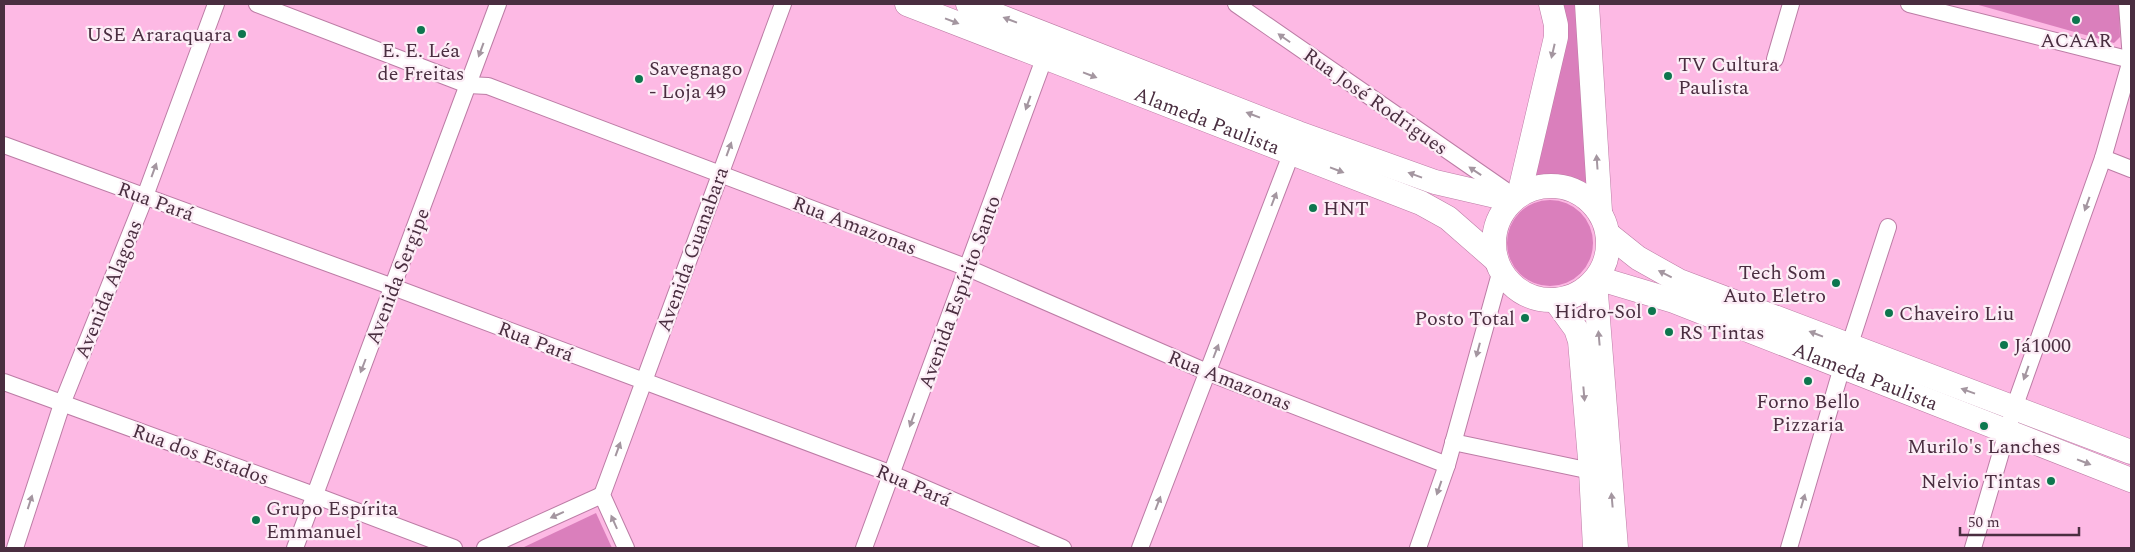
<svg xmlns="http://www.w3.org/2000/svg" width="2135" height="552" font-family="Spectral,serif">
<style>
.green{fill:#da7fbc}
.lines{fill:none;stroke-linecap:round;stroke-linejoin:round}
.street-casing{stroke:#bc7ca5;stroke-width:18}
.secondary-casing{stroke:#bc7ca5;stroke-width:25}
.street{stroke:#fff;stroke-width:16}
.secondary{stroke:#fff;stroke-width:24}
.oneway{fill:#a496a0}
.poi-dot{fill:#0d764e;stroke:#fcedf6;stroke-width:2}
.labels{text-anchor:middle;stroke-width:4.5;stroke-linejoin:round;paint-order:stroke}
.poi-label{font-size:20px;fill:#4a2e40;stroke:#fcedf6;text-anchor:start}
.street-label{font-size:20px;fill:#4a2e40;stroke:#fcedf6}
</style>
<rect width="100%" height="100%" fill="#fdb9e4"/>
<g class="green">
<path d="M 1558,4 L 1578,4 L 1588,184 C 1568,174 1550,171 1528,178 Z"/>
<path d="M 1975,4 L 2119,4 L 2120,37 L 2114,43 Z"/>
<circle cx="1550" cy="243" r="43"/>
<path d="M 596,513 L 612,548 L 522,548 Z"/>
</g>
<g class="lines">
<defs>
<g id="street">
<path d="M 257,4 L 468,85 L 488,86 L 968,268 L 1207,372 L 1447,465"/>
<path d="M 1236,4 L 1512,195"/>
<path d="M 1909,4 L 2131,60"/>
<path d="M 1775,59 L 1791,4"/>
<path d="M 4,145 L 393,287 L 892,474 L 1063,548"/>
<path d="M 2103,158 L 2131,169"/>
<path d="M 1849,347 L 1888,227"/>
<path d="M 4,382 L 314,495 L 454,548"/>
<path d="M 1453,442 L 1591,471"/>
<path d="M 15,548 L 62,404 L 141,207 L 216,4"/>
<path d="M 295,548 L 498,4"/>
<path d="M 485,548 L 602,495"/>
<path d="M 626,548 L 602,495 L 783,4"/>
<path d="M 864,548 L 1048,48"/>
<path d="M 1140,548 L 1295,144"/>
<path d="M 1418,548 L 1447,465 L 1501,270"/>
<path d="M 1789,548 L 1842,367"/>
<path d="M 1973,548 L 2014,408 L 2103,158 L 2131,60 L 2127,4"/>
</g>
<g id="secondary">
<path id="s1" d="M 907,4 L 1421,203 L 1448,218 L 1496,260"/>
<path d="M 968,4 L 1298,133 L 1435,182 L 1513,200"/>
<path d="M 1587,4 L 1600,211"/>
<circle cx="1551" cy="243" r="57"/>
<path d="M 1519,195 L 1556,37 L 1556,25 L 1551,4"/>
<path d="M 1608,234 L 1638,258 L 1679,281 L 2131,452"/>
<path id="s2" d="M 1597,278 L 1674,301 L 2131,480"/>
<path d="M 1595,281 L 1616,548"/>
<path d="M 1555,300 L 1576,329 L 1580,341 L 1591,471 L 1595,548"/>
</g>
</defs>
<use href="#street" class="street-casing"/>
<use href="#secondary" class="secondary-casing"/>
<use href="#street" class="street"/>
<use href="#secondary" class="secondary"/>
</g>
<defs><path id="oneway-solid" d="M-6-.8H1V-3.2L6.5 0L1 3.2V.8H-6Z" transform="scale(1.25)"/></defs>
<g class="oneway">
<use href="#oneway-solid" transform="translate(1010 20) rotate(-159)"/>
<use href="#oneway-solid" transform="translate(952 21) rotate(21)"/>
<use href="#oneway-solid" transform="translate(1284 38) rotate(-145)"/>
<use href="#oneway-solid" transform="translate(481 50) rotate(110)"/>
<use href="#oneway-solid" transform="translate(1553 51) rotate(103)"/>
<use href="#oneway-solid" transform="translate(1090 75) rotate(21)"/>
<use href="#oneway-solid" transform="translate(1028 103) rotate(110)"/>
<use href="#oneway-solid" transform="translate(1253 115) rotate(-159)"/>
<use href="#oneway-solid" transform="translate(729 149) rotate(-70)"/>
<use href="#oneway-solid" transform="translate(1597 162) rotate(-94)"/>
<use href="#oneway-solid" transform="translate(154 170) rotate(-70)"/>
<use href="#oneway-solid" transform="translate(1337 170) rotate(21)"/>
<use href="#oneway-solid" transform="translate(1475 171) rotate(-146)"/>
<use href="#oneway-solid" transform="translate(1415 175) rotate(-160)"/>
<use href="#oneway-solid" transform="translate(1274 199) rotate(-69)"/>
<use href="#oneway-solid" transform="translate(2087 204) rotate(110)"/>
<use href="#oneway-solid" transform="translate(1665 274) rotate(-153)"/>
<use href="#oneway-solid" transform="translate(1816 334) rotate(-159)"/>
<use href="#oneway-solid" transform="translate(1599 338) rotate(-95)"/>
<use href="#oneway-solid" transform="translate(1478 350) rotate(105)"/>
<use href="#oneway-solid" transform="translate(1216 351) rotate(-69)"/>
<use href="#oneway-solid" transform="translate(363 366) rotate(111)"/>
<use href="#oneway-solid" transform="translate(2026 373) rotate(110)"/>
<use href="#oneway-solid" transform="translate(1968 391) rotate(-160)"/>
<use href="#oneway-solid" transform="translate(1584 394) rotate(85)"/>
<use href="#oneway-solid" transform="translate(912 420) rotate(110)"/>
<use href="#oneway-solid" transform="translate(618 449) rotate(-70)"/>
<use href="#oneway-solid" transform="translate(2084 462) rotate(21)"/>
<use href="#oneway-solid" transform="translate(1439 488) rotate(109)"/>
<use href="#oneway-solid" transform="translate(1612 500) rotate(-95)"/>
<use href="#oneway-solid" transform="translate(1803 501) rotate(-74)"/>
<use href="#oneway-solid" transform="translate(30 502) rotate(-72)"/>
<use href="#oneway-solid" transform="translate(1158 503) rotate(-69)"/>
<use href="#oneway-solid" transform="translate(557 515) rotate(156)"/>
<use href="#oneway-solid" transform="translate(614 522) rotate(-114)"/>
</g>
<g class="poi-dot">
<circle cx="2076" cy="20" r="5"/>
<circle cx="421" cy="30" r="5"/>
<circle cx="242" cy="34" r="5"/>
<circle cx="1668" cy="76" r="5"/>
<circle cx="639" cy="79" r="5"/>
<circle cx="1313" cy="208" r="5"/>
<circle cx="1836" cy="283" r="5"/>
<circle cx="1652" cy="311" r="5"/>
<circle cx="1889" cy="313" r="5"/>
<circle cx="1525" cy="318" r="5"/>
<circle cx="1669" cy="332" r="5"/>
<circle cx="2004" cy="345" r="5"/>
<circle cx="1808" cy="381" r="5"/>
<circle cx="1984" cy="426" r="5"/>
<circle cx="2051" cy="481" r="5"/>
<circle cx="256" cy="520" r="5"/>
</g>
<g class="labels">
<g class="poi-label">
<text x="232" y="41" text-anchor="end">USE Araraquara</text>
<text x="2076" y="47" text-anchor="middle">ACAAR</text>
<text x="421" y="57" text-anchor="middle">E. E. Léa<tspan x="421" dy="23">de Freitas</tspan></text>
<text x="1678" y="71">TV Cultura<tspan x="1678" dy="23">Paulista</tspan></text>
<text x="649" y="75">Savegnago<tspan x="649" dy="23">- Loja 49</tspan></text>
<text x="1323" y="215">HNT</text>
<text x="1826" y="279" text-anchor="end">Tech Som<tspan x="1826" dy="23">Auto Eletro</tspan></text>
<text x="1642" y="318" text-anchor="end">Hidro-Sol</text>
<text x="1899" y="320">Chaveiro Liu</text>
<text x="1515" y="325" text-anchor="end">Posto Total</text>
<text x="1679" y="339">RS Tintas</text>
<text x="2014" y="352">Já1000</text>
<text x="1808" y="408" text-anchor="middle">Forno Bello<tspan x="1808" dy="23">Pizzaria</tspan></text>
<text x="1984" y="453" text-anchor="middle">Murilo's Lanches</text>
<text x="2041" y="488" text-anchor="end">Nelvio Tintas</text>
<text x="266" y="515">Grupo Espírita<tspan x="266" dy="23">Emmanuel</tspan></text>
</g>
<g class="street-label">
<text transform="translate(1376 101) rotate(35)" y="7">Rua José Rodrigues</text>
<text dy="7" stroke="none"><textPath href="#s1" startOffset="322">Alameda Paulista</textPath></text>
<text transform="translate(156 201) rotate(20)" y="7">Rua Pará</text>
<text transform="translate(855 225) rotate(21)" y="7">Rua Amazonas</text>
<text transform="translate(692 249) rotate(-70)" y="7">Avenida Guanabara</text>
<text transform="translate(397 276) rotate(-69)" y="7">Avenida Sergipe</text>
<text transform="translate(108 289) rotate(-68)" y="7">Avenida Alagoas</text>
<text transform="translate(959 292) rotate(-70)" y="7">Avenida Espírito Santo</text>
<text transform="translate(536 341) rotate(21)" y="7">Rua Pará</text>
<text dy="7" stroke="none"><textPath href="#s2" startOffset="286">Alameda Paulista</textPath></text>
<text transform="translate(1230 380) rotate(22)" y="7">Rua Amazonas</text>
<text transform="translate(201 454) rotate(20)" y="7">Rua dos Estados</text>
<text transform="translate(914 485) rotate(23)" y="7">Rua Pará</text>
</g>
</g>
<rect width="2135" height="552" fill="none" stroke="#4a2e40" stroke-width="10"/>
<path d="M1960 527v8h119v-8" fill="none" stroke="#4a2e40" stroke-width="2.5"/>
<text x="1968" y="527" font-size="15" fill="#4a2e40" stroke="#fcedf6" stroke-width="4" paint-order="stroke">50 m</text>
</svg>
